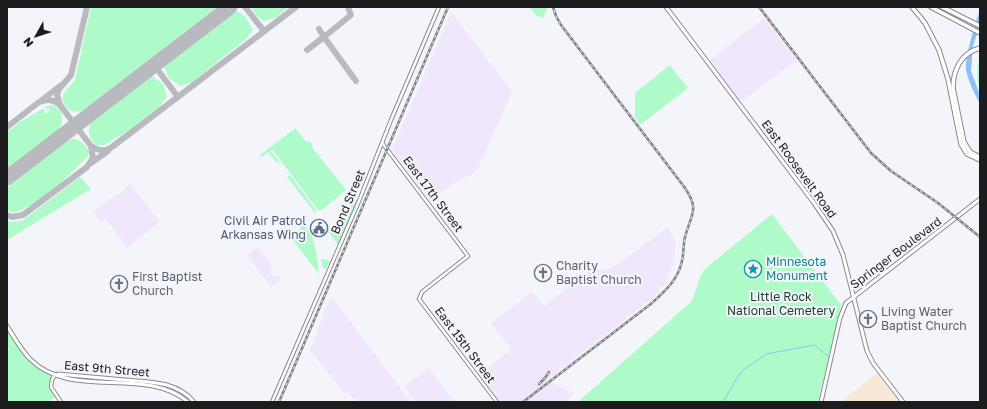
<svg xmlns="http://www.w3.org/2000/svg" width="987" height="409" font-family="'Golos Text',sans-serif">
<style>
.industrial{fill:#f0e7fc}
.education{fill:#fae8d7}
.green{fill:#aefbc9}
.water{fill:#8ec0fc}
.lines{fill:none;stroke-linecap:round;stroke-linejoin:round}
.stream{stroke:#8ec0fc;stroke-width:1}
.taxiway{stroke:#b9babf;stroke-width:6}
.runway{stroke:#b9babf;stroke-width:15}
.minor-casing{stroke:#888a8f;stroke-width:4.5}
.major-casing{stroke:#888a8f;stroke-width:5}
.highway-casing{stroke:#888a8f;stroke-width:5.5}
.minor{stroke:#fff;stroke-width:2.5}
.major{stroke:#fff;stroke-width:3}
.highway{stroke:#fff;stroke-width:3.5}
.rail-casing{stroke:#7f8083;stroke-width:2.5}
.rail{stroke:#f3f5fb;stroke-width:1;stroke-dasharray:3;stroke-linecap:butt}
.labels{text-anchor:middle;stroke-width:4;stroke-linejoin:round;paint-order:stroke}
.street-label{font-size:12px;fill:#1c1c1e;stroke:#f3f5fb}
.service-label{font-size:12px;fill:#4e5e75;stroke:#f3f5fb;text-anchor:end}
.culture-label{font-size:12px;fill:#0d838f;stroke:#f3f5fb;text-anchor:start}
.worship-label{font-size:12px;fill:#5b616d;stroke:#f3f5fb;text-anchor:start}
.park-label{font-size:12px;fill:#153e27;stroke:#f3f5fb}
</style>
<rect width="100%" height="100%" fill="#f3f5fb"/>
<g class="industrial">
<path d="M 451,12 L 512,92 L 476,172 L 453,184 L 430,201 L 392,150 Z"/>
<path d="M 764,18 L 797,60 L 742,101 L 738,99 L 709,61 Z"/>
<path d="M 130,184 L 160,222 L 127,247 L 106,219 L 100,222 L 94,210 L 121,192 Z"/>
<path d="M 668,227 L 676,242 L 674,260 L 666,282 L 654,297 L 547,380 L 573,393 L 571,397 L 565,402 L 499,402 L 480,375 L 511,349 L 491,323 L 532,292 L 544,306 L 595,266 L 603,271 L 621,262 Z"/>
<path d="M 257,247 L 273,267 L 269,271 L 275,278 L 279,275 L 282,279 L 271,287 L 247,255 Z"/>
<path d="M 331,296 L 411,402 L 357,402 L 347,391 L 345,394 L 310,350 Z"/>
<path d="M 429,368 L 443,387 L 455,402 L 416,402 L 404,387 Z"/>
</g>
<path class="education" d="M 877,373 L 899,402 L 841,402 Z"/>
<g class="green">
<path d="M 91,7 L 217,7 L 83,110 L 74,112 C 66,109 61,103 63,94 L 75,80 Z"/>
<path d="M 251,7 L 289,7 L 275,18 L 264,21 L 257,16 Z"/>
<path d="M 529,7 L 548,7 L 543,18 L 537,16 Z"/>
<path d="M 237,11 L 245,16 L 253,30 L 246,39 L 192,82 L 180,86 L 169,78 L 164,67 Z"/>
<path d="M 980,52 L 980,90 C 975,79 978,64 980,52 Z"/>
<path d="M 670,65 L 688,88 L 640,125 L 635,117 L 635,93 Z"/>
<path d="M 152,76 L 163,84 L 167,96 L 160,106 L 129,130 L 104,145 L 96,145 C 89,137 86,132 92,122 Z"/>
<path d="M 51,105 C 63,108 65,119 59,129 L 7,169 L 7,132 L 20,122 L 44,108 L 45,114 L 50,110 L 49,108 L 47,110 L 45,107 Z"/>
<path d="M 297,127 L 296,129 L 306,142 L 308,141 L 313,144 L 311,146 L 346,190 L 322,210 L 318,210 L 272,149 L 270,150 L 283,166 L 278,161 L 277,162 L 281,168 L 268,152 L 261,157 L 260,155 Z"/>
<path d="M 73,139 C 81,140 85,144 89,152 L 88,156 C 69,176 39,204 14,213 L 7,210 L 7,188 L 67,141 Z"/>
<path d="M 290,175 L 316,210 L 316,213 L 315,213 L 287,177 Z"/>
<path d="M 80,177 L 91,189 L 7,240 L 7,220 L 11,222 L 22,221 Z"/>
<path d="M 353,200 L 357,202 L 338,245 L 327,230 L 344,217 L 345,211 L 355,203 Z"/>
<path d="M 772,214 L 841,305 L 818,402 L 582,402 L 580,400 L 692,301 L 701,275 L 705,269 Z"/>
<path d="M 303,225 C 316,234 317,259 319,274 L 292,239 Z"/>
<path d="M 321,259 L 324,259 L 330,261 L 326,269 L 323,269 Z"/>
<path d="M 7,327 C 17,341 26,358 41,367 C 45,370 51,372 55,374 L 52,380 L 51,387 L 57,396 L 48,402 L 7,402 Z"/>
</g>
<path class="water" d="M 980,10 L 980,25 L 973,46 L 971,71 L 980,95 L 980,104 C 975,95 968,80 966,70 C 964,60 976,20 980,10 Z"/>
<g class="lines">
<path class="stream" d="M 723,402 L 737,378 L 742,371 L 759,359 L 766,354 L 814,345 L 828,356"/>
<g class="taxiway">
<path d="M 87,7 L 71,75 L 59,89 L 57,95 L 60,105 L 91,146 C 99,151 104,152 112,147 L 296,7"/>
<path d="M 245,7 L 264,31"/>
<path d="M 348,7 L 351,15 L 324,37 L 356,81"/>
<path d="M 307,50 L 324,37 L 319,29"/>
<path d="M 154,65 L 178,97"/>
<path d="M 42,100 L 60,86"/>
<path d="M 7,127 L 39,102 C 47,99 52,99 59,104"/>
<path d="M 91,163 L 108,151"/>
<path d="M 7,215 L 12,217 L 23,215 L 87,167 L 93,158 L 91,146"/>
</g>
<path class="runway" d="M 7,178 L 230,7"/>
<defs>
<g id="minor">
<path d="M 383,144 L 468,256 L 422,292 L 419,299 L 497,402"/>
<path d="M 55,374 L 52,380 L 51,387 L 61,402"/>
<path d="M 272,402 L 359,201 L 391,120 L 439,7"/>
</g>
<g id="major">
<path d="M 666,7 L 814,203 L 833,231 L 843,255 L 867,351 L 873,363 L 903,402"/>
<path d="M 7,326 C 14,337 21,350 30,359 C 72,401 144,365 188,402"/>
<path d="M 58,374 C 80,376 103,378 125,380 C 149,382 177,381 194,402"/>
<path d="M 821,402 L 840,318 L 846,303 L 980,199"/>
</g>
<g id="highway">
<path d="M 912,7 L 925,23 L 939,50 L 948,79 L 961,144 L 967,154 L 980,160"/>
<path d="M 931,7 L 980,33"/>
<path d="M 942,7 L 980,26"/>
<path d="M 980,48 C 961,53 953,70 953,88 L 964,142 L 970,152 L 980,157"/>
</g>
</defs>
<use href="#minor" class="minor-casing"/>
<use href="#major" class="major-casing"/>
<use href="#highway" class="highway-casing"/>
<use href="#minor" class="minor"/>
<use href="#major" class="major"/>
<use href="#highway" class="highway"/>
<defs>
<g id="rail">
<path d="M 759,7 L 871,153 L 891,171 L 938,203 L 980,237"/>
<path d="M 539,384 L 545,378 L 549,372"/>
<path d="M 279,402 L 448,7"/>
<path d="M 523,402 L 652,303 C 665,291 678,280 682,261 C 684,253 683,245 685,237 C 691,214 700,210 685,188 L 561,25 L 556,16 L 553,7"/>
</g>
</defs>
<use href="#rail" class="rail-casing"/>
<use href="#rail" class="rail"/>
</g>
<defs>
<symbol id="civic-ring" viewBox="-11 -11 22 22"><circle r="9.5" fill="#f3f5fb" stroke="#5c6f8a" stroke-width="1.5"/><path d="M-.6-6.5H3V-4.5H.6V-3L4-1V1h2V6H-6V1h2V-1L-.6-3ZM-1.2 2.5V6h2.4V2.5Z" fill="#5c6f8a"/></symbol>
<symbol id="sight-ring" viewBox="-11 -11 22 22"><circle r="9.5" fill="#f3f5fb" stroke="#0f9aa8" stroke-width="1.5"/><path d="M0-6L1.8-2.2L6-1.7L2.9 1.2L3.7 5.4L0 3.3L-3.7 5.4L-2.9 1.2L-6-1.7L-1.8-2.2Z" fill="#0f9aa8"/></symbol>
<symbol id="church-ring" viewBox="-11 -11 22 22"><circle r="9.5" fill="#f3f5fb" stroke="#6b7280" stroke-width="1.5"/><path d="M-1.2-6h2.4v3.5h3.3v2.4h-3.3V6h-2.4V-.1h-3.3v-2.4h3.3Z" fill="#6b7280"/></symbol>
</defs>
<g fill-rule="evenodd">
<use href="#civic-ring" x="309" y="218" width="20" height="20"/>
<use href="#sight-ring" x="743" y="259" width="20" height="20"/>
<use href="#church-ring" x="533" y="263" width="20" height="20"/>
<use href="#church-ring" x="109" y="274" width="20" height="20"/>
<use href="#church-ring" x="858" y="309" width="20" height="20"/>
</g>
<g class="labels">
<g class="street-label">
<text transform="translate(799 169) rotate(54)" y="4">East Roosevelt Road</text>
<text transform="translate(433 194) rotate(53)" y="4">East 17th Street</text>
<text transform="translate(348 202) rotate(-67)" y="4">Bond Street</text>
<text transform="translate(896 253) rotate(-37)" y="4">Springer Boulevard</text>
<text transform="translate(465 345) rotate(53)" y="4">East 15th Street</text>
<text transform="translate(107 369) rotate(5)" y="4">East 9th Street</text>
</g>
<g class="service-label">
<text x="306" y="225">Civil Air Patrol<tspan x="306" dy="14">Arkansas Wing</tspan></text>
</g>
<g class="culture-label">
<text x="766" y="266">Minnesota<tspan x="766" dy="14">Monument</tspan></text>
</g>
<g class="worship-label">
<text x="556" y="270">Charity<tspan x="556" dy="14">Baptist Church</tspan></text>
<text x="132" y="281">First Baptist<tspan x="132" dy="14">Church</tspan></text>
<text x="881" y="316">Living Water<tspan x="881" dy="14">Baptist Church</tspan></text>
</g>
<g class="park-label">
<text x="781" y="301">Little Rock<tspan x="781" dy="14">National Cemetery</tspan></text>
</g>
</g>
<rect width="987" height="409" fill="none" stroke="#1c1c1e" stroke-width="16"/>
<g transform="translate(36 36) rotate(231)" stroke="#f3f5fb" stroke-width="3" paint-order="stroke">
<path d="M0-3L7 15L0 10L-7 15Z" fill="#1c1c1e"/>
<text y="-6" font-size="11" font-weight="bold" text-anchor="middle" fill="#1c1c1e">N</text>
</g>
</svg>
